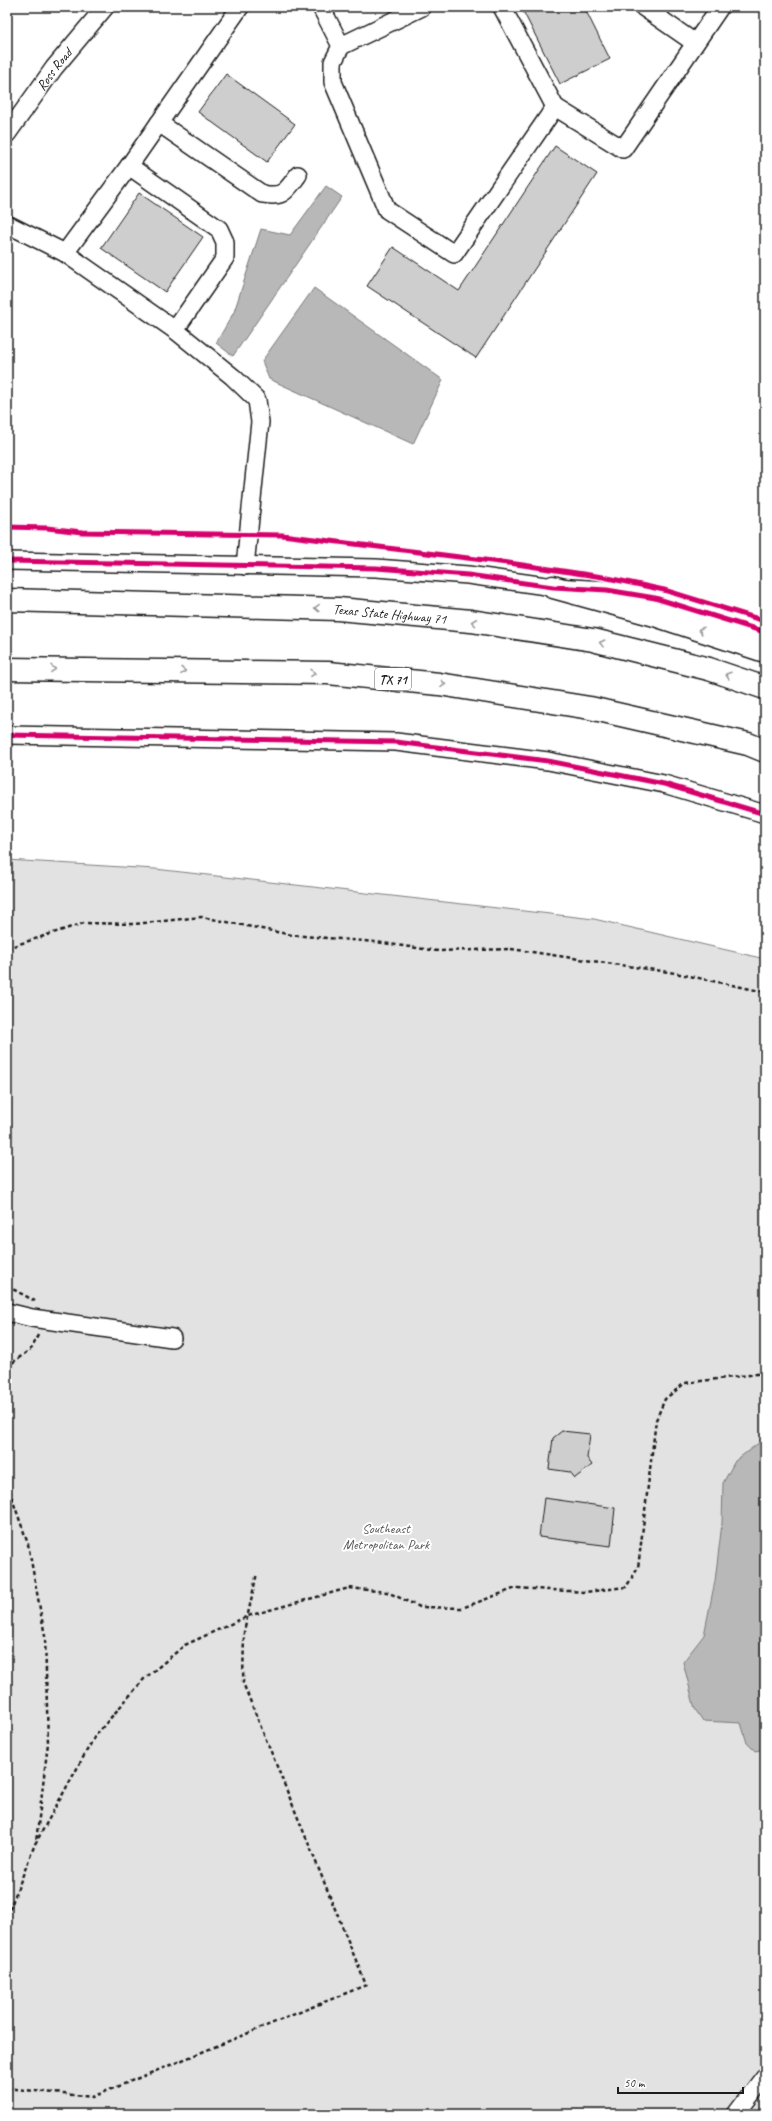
<svg xmlns="http://www.w3.org/2000/svg" width="772" height="2121" font-family="Caveat,sans-serif">
<style>
.green{fill:#e2e2e2;stroke:#7f7f7f}
.water{fill:#b8b8b8;stroke:#7a7a7a}
.building{fill:#cecece;stroke:#1c1c1c}
.lines{fill:none;stroke-linecap:round;stroke-linejoin:round}
.minor-casing{stroke:#1c1c1c;stroke-width:20}
.highway-casing{stroke:#1c1c1c;stroke-width:25}
.path{stroke:#1c1c1c;stroke-width:2.5;stroke-dasharray:4 3;stroke-linecap:butt}
.minor{stroke:#fff;stroke-width:17}
.highway{stroke:#fff;stroke-width:22}
.cycleway-casing{stroke:#fff;stroke-width:8}
.cycleway{stroke:#d6006c;stroke-width:5}
.oneway{stroke:#999}
.labels{text-anchor:middle;stroke-width:4;stroke-linejoin:round;paint-order:stroke}
.shield{fill:#fff;stroke:#606060;stroke-width:1}
.shield-label{font-size:13px;font-weight:bold;fill:#1c1c1c}
.street-label{font-size:14px;fill:#1c1c1c;stroke:#fff}
.park-label{font-size:14px;fill:#575757;stroke:#fff}
</style>
<rect width="100%" height="100%" fill="#fff"/>
<filter id="ink" filterUnits="userSpaceOnUse"><feTurbulence type="fractalNoise" baseFrequency=".025" numOctaves="2"/><feDisplacementMap in="SourceGraphic" scale="8" xChannelSelector="R" yChannelSelector="G"/><feConvolveMatrix kernelMatrix="1 2 1 2 8 2 1 2 1" color-interpolation-filters="sRGB"/></filter>
<g filter="url(#ink)">
<path class="green" d="M 7,860 L 155,869 L 594,919 L 765,959 L 765,2114 L 7,2114 Z"/>
<g class="water">
<path d="M 326,186 L 342,197 L 233,356 L 216,343 L 234,312 L 261,229 L 290,235 Z"/>
<path d="M 314,288 L 443,380 L 413,444 L 269,379 L 262,361 Z"/>
<path d="M 765,1438 L 765,1749 L 755,1751 L 747,1743 L 741,1723 L 703,1721 L 695,1709 L 683,1662 L 704,1635 L 715,1581 L 722,1523 L 723,1483 L 735,1461 Z"/>
</g>
<g class="building">
<path d="M 521,7 L 584,7 L 610,59 L 560,84 Z"/>
<path d="M 226,74 L 295,124 L 267,162 L 198,112 Z"/>
<path d="M 555,146 L 597,174 L 476,358 L 367,286 L 393,247 L 459,291 Z"/>
<path d="M 139,193 L 203,237 L 165,292 L 101,248 Z"/>
<path d="M 562,1431 L 590,1434 L 587,1458 L 592,1465 L 575,1478 L 570,1472 L 549,1469 L 553,1438 Z"/>
<path d="M 544,1498 L 615,1508 L 611,1546 L 539,1537 Z"/>
</g>
<g class="lines">
<defs>
<g id="minor">
<path d="M 321,7 L 341,46 L 333,62 L 333,82 L 387,210 L 454,254 L 555,107 L 623,149 L 720,7"/>
<path d="M 502,7 L 555,107"/>
<path d="M 643,7 L 695,43"/>
<path d="M 341,46 L 422,7"/>
<path d="M 159,123 L 262,194 C 284,198 286,191 298,175"/>
<path id="s1" d="M 7,134 L 54,68 L 105,7"/>
<path d="M 129,166 L 240,7"/>
<path d="M 7,224 L 65,253 L 175,330 L 233,377 L 257,400 L 260,422 L 245,566"/>
<path d="M 65,253 L 129,166 L 219,229 L 225,242 L 225,258 L 175,330"/>
<path d="M 7,561 L 376,568 L 468,575 L 553,587 L 607,590 L 655,598 L 765,632"/>
<path d="M 7,735 L 396,742 L 548,761 L 664,784 L 765,814"/>
<path d="M 7,1312 L 32,1318 L 172,1338"/>
<path d="M 736,2114 L 765,2076"/>
</g>
<g id="highway">
<path d="M 553,587 L 658,616 L 765,651"/>
<path id="s2" d="M 7,600 L 338,609 L 471,621 L 593,640 L 709,669 L 765,688"/>
<path d="M 7,669 L 328,673 L 439,684 L 590,708 L 748,744 L 765,751"/>
</g>
</defs>
<use href="#minor" class="minor-casing"/>
<use href="#highway" class="highway-casing"/>
<g class="path">
<path d="M 7,948 L 84,923 L 134,924 L 202,917 L 292,935 L 376,942 L 438,951 L 511,949 L 675,973 L 765,992"/>
<path d="M 7,1286 L 35,1301"/>
<path d="M 7,1367 L 32,1348 L 38,1335"/>
<path d="M 7,1484 L 28,1544 L 45,1636 L 48,1743 L 36,1842"/>
<path d="M 7,1916 L 35,1844 L 95,1736 L 144,1679 L 185,1645 L 248,1616 L 349,1588 L 387,1592 L 420,1607 L 462,1608 L 516,1588 L 586,1592 L 626,1587 L 638,1568 L 656,1420 L 665,1399 L 685,1383 L 765,1373"/>
<path d="M 7,2088 L 92,2097 L 366,1985 L 243,1683 L 244,1632 L 257,1573"/>
</g>
<use href="#minor" class="minor"/>
<use href="#highway" class="highway"/>
<defs>
<g id="cycleway">
<path d="M 7,527 L 47,528 L 82,532 L 282,535 L 516,564 L 603,577 L 664,590 L 765,621"/>
<path d="M 7,561 L 376,568 L 468,575 L 553,587 L 607,590 L 655,598 L 765,632"/>
<path d="M 7,735 L 396,742 L 548,761 L 664,784 L 765,814"/>
</g>
</defs>
<use href="#cycleway" class="cycleway-casing"/>
<use href="#cycleway" class="cycleway"/>
</g>
<defs><path id="oneway-chevron" d="M-2-3.5L2.5 0L-2 3.5" fill="none" stroke-width="1.6" stroke-linecap="round" stroke-linejoin="round"/></defs>
<g class="oneway">
<use href="#oneway-chevron" transform="translate(317 608) rotate(-178)"/>
<use href="#oneway-chevron" transform="translate(474 622) rotate(-172)"/>
<use href="#oneway-chevron" transform="translate(701 630) rotate(-162)"/>
<use href="#oneway-chevron" transform="translate(602 643) rotate(-166)"/>
<use href="#oneway-chevron" transform="translate(53 669) rotate(1)"/>
<use href="#oneway-chevron" transform="translate(183 671) rotate(1)"/>
<use href="#oneway-chevron" transform="translate(313 673) rotate(1)"/>
<use href="#oneway-chevron" transform="translate(728 675) rotate(-162)"/>
<use href="#oneway-chevron" transform="translate(443 684) rotate(8)"/>
</g>
</g>
<g class="labels">
<rect class="shield" x="375" y="668" width="36" height="22" rx="3"/>
<g class="shield-label">
<text x="393" y="684">TX 71</text>
</g>
<g class="street-label">
<text dy="5" stroke="none"><textPath href="#s1" startOffset="80">Ross Road</textPath></text>
<text dy="5" stroke="none"><textPath href="#s2" startOffset="383">Texas State Highway 71</textPath></text>
</g>
<g class="park-label">
<text x="386" y="1533">Southeast<tspan x="386" dy="16">Metropolitan Park</tspan></text>
</g>
</g>
<rect width="772" height="2121" fill="none" stroke="#fff" stroke-width="24"/>
<rect x="12" y="12" width="748" height="2097" fill="none" stroke="#1c1c1c" stroke-width="1.5" filter="url(#ink)"/>
<path d="M618 2087v6h125v-6" fill="none" stroke="#1c1c1c" stroke-width="2"/>
<text x="624" y="2087" font-size="12" fill="#1c1c1c" stroke="#ffffff" stroke-width="3" paint-order="stroke">50 m</text>
</svg>
